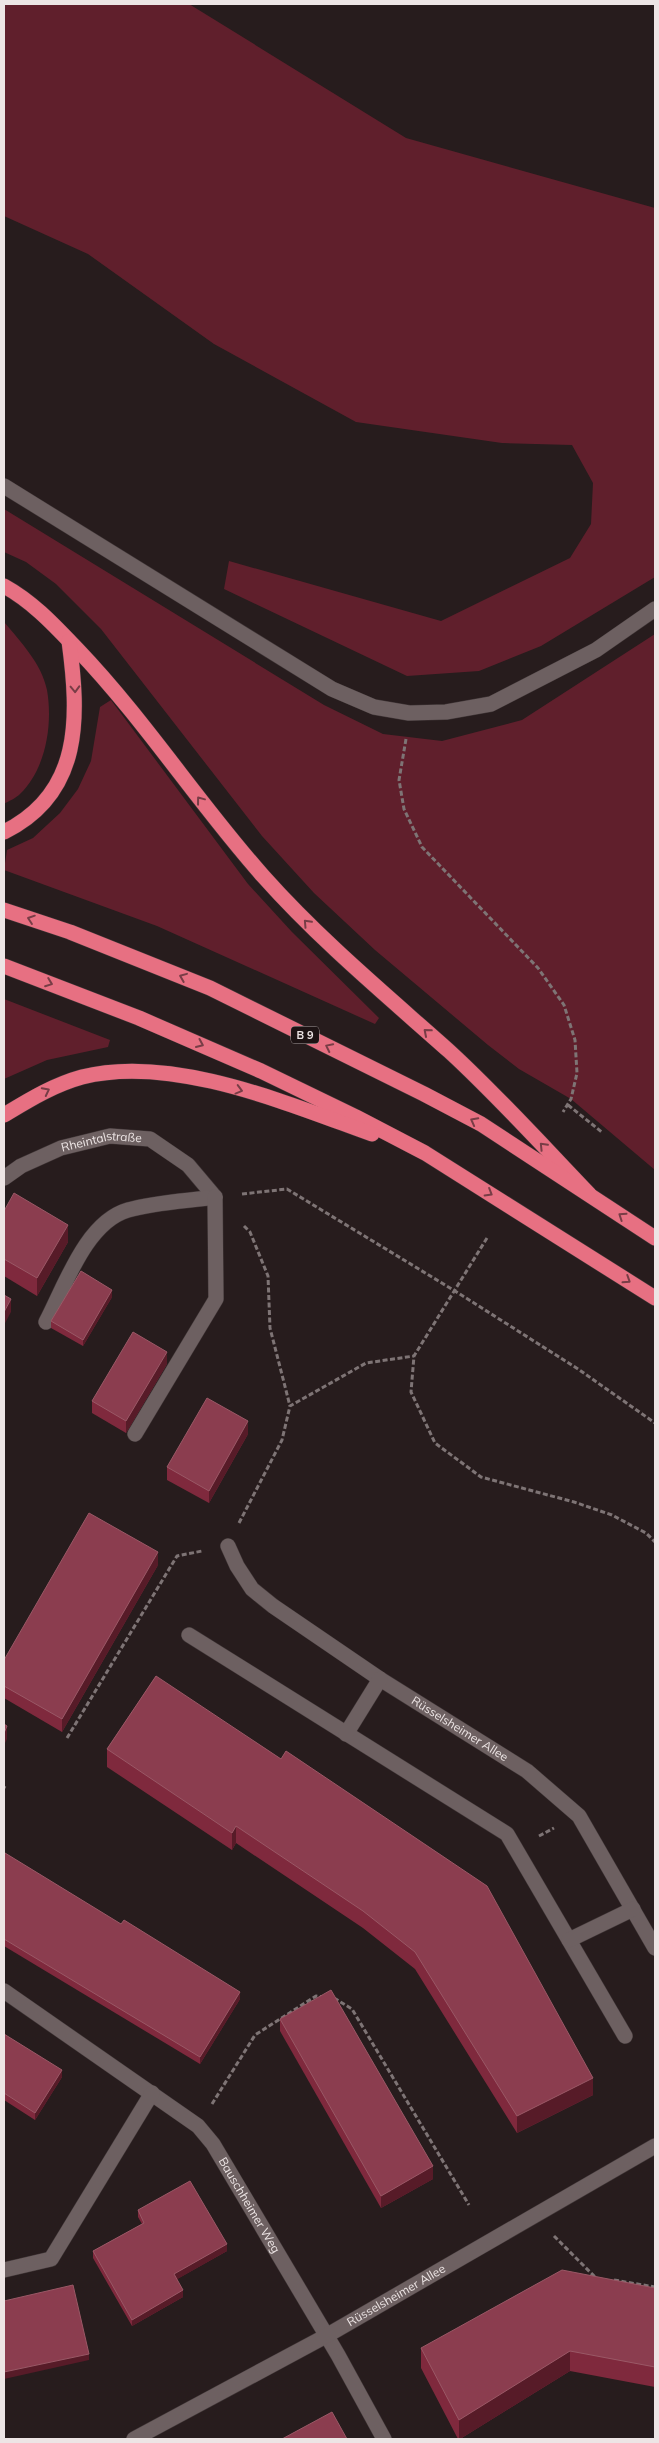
<svg xmlns="http://www.w3.org/2000/svg" width="659" height="2443" font-family="Mulish,sans-serif">
<style>
.green{fill:#601f2c}
.lines{fill:none;stroke-linecap:round;stroke-linejoin:round}
.minor-casing{stroke:#413738;stroke-width:16}
.highway-casing{stroke:#413738;stroke-width:16}
.path{stroke:#7e7475;stroke-width:3;stroke-dasharray:5 2.5;stroke-linecap:butt}
.minor{stroke:#6d6061;stroke-width:15}
.highway{stroke:#e77082;stroke-width:15}
.wall{fill:#7f293d}
.shaded-wall{fill:#571b28}
.building{fill:#8b3d4f;stroke:#9a5866}
.oneway{stroke:#783d46}
.labels{text-anchor:middle;stroke-width:4.5;stroke-linejoin:round;paint-order:stroke}
.shield{fill:#1d1314;stroke:#afa6a6;stroke-width:1}
.shield-label{font-size:11px;font-weight:bold;fill:#ede5e5}
.street-label{font-size:12px;fill:#ede5e5;stroke:#1d1314}
</style>
<rect width="100%" height="100%" fill="#271c1d"/>
<g class="green">
<path d="M 4,4 L 189,4 L 406,138 L 655,208 L 655,577 L 541,646 L 479,671 L 407,676 L 224,589 L 229,561 L 441,621 L 570,558 L 591,524 L 593,483 L 572,445 L 502,443 L 356,422 L 214,344 L 88,254 L 4,216 Z"/>
<path d="M 4,509 L 324,705 L 383,734 L 442,741 L 522,720 L 655,634 L 655,1170 L 571,1099 L 519,1069 L 488,1045 L 375,950 L 314,893 L 262,836 L 101,629 L 56,584 L 26,562 L 4,552 Z"/>
<path d="M 4,622 C 20,641 42,664 47,690 C 53,724 46,769 20,794 C 16,798 9,801 4,804 Z"/>
<path d="M 111,700 L 248,884 L 292,932 L 379,1018 L 375,1024 L 157,926 L 4,870 L 7,850 L 33,838 L 60,813 L 78,789 L 91,761 L 100,707 Z"/>
<path d="M 4,999 L 110,1040 L 108,1047 L 47,1060 L 4,1079 Z"/>
</g>
<g class="lines">
<defs>
<g id="minor">
<path d="M 4,486 L 332,689 L 374,707 L 409,713 L 446,712 L 491,704 L 596,650 L 655,609"/>
<path id="s1" d="M 4,1178 L 21,1166 L 61,1148 L 110,1136 L 150,1139 L 188,1165 L 215,1197"/>
<path d="M 46,1322 C 65,1286 86,1222 128,1210 C 156,1202 187,1201 215,1197"/>
<path d="M 135,1434 L 216,1299 L 215,1197"/>
<path id="s2" d="M 228,1546 L 237,1566 L 252,1589 L 273,1606 L 380,1679 L 527,1771 L 579,1816 L 655,1948"/>
<path d="M 189,1635 L 507,1834 L 625,2036"/>
<path d="M 346,1734 L 380,1679"/>
<path d="M 569,1940 L 633,1909"/>
<path id="s3" d="M 4,1991 L 198,2126 L 213,2144 L 338,2355 L 384,2439"/>
<path d="M 4,2270 L 51,2259 L 152,2093"/>
<path id="s4" d="M 134,2439 L 326,2336 L 655,2146"/>
</g>
<g id="highway">
<path d="M 4,586 C 33,602 54,625 77,649 C 145,720 198,803 263,876 C 320,940 385,994 449,1051 C 498,1096 543,1146 589,1194"/>
<path d="M 4,832 C 83,793 79,716 69,641"/>
<path d="M 4,910 L 70,932 L 210,988 L 424,1094 L 481,1124 L 655,1238"/>
<path d="M 4,966 L 139,1018 L 261,1071 L 356,1117 L 425,1153 L 655,1298"/>
<path d="M 4,1115 C 29,1100 53,1085 82,1077 C 172,1054 288,1104 372,1134"/>
</g>
</defs>
<use href="#minor" class="minor-casing"/>
<use href="#highway" class="highway-casing"/>
<g class="path">
<path d="M 406,739 L 399,780 L 404,809 L 422,847 L 538,968 L 564,1005 L 575,1040 L 577,1073 L 571,1099 L 563,1112"/>
<path d="M 568,1105 L 603,1133"/>
<path d="M 242,1194 L 287,1189 L 455,1291 L 578,1369 L 655,1423"/>
<path d="M 244,1226 L 250,1232 L 268,1276 L 270,1328 L 290,1406"/>
<path d="M 487,1238 L 414,1356 L 411,1392 L 435,1443 L 481,1477 L 574,1502 L 612,1515 L 646,1533 L 655,1542"/>
<path d="M 239,1523 L 282,1440 L 290,1406 L 366,1363 L 414,1356"/>
<path d="M 67,1738 L 177,1556 L 202,1551"/>
<path d="M 4,1788 L 5,1786"/>
<path d="M 539,1836 L 554,1828"/>
<path d="M 334,1998 L 352,2009 L 469,2205"/>
<path d="M 212,2104 L 255,2035 L 316,1996 L 323,1997"/>
<path d="M 554,2236 L 595,2277"/>
<path d="M 614,2280 L 655,2287"/>
</g>
<use href="#minor" class="minor"/>
<use href="#highway" class="highway"/>
</g>
<g class="wall">
<path d="M 4,1211 L 68,1242 L 37,1296 L 4,1276 Z"/>
<path d="M 112,1297 L 83,1346 L 51,1328 L 51,1321 Z"/>
<path d="M 167,1364 L 126,1433 L 92,1413 L 92,1401 Z"/>
<path d="M 248,1434 L 209,1503 L 167,1480 L 167,1467 Z"/>
<path d="M 158,1565 L 62,1732 L 4,1698 L 4,1660 Z"/>
<path d="M 156,1676 L 593,2095 L 517,2133 L 415,1969 L 363,1928 L 236,1843 L 232,1850 L 107,1767 L 107,1749 Z"/>
<path d="M 4,1856 L 240,1999 L 200,2064 L 4,1946 Z"/>
<path d="M 280,2019 L 433,2179 L 381,2208 L 280,2031 Z"/>
<path d="M 4,2034 L 62,2077 L 35,2120 L 4,2100 Z"/>
<path d="M 138,2210 L 227,2251 L 177,2279 L 183,2297 L 132,2326 L 93,2258 L 93,2251 L 142,2224 L 138,2217 Z"/>
<path d="M 655,2288 L 655,2387 L 570,2371 L 460,2439 L 458,2439 L 421,2368 L 421,2348 Z"/>
</g>
<g class="shaded-wall">
<path d="M 68,1225 L 68,1242 L 37,1296 L 37,1278 Z"/>
<path d="M 112,1290 L 112,1297 L 83,1346 L 83,1340 Z"/>
<path d="M 11,1299 L 11,1312 L 4,1325 L 4,1312 Z"/>
<path d="M 167,1352 L 167,1364 L 126,1433 L 126,1421 Z"/>
<path d="M 248,1421 L 248,1434 L 209,1503 L 209,1491 Z"/>
<path d="M 158,1552 L 158,1565 L 62,1732 L 62,1719 Z"/>
<path d="M 7,1726 L 7,1739 L 4,1745 L 4,1733 Z"/>
<path d="M 236,1826 L 236,1843 L 232,1850 L 232,1833 Z"/>
<path d="M 240,1992 L 240,1999 L 200,2064 L 200,2057 Z"/>
<path d="M 62,2070 L 62,2077 L 35,2120 L 35,2113 Z"/>
<path d="M 593,2078 L 593,2095 L 517,2133 L 517,2116 Z"/>
<path d="M 433,2166 L 433,2179 L 381,2208 L 381,2196 Z"/>
<path d="M 227,2244 L 227,2251 L 174,2281 L 174,2274 Z"/>
<path d="M 183,2290 L 183,2297 L 132,2326 L 132,2320 Z"/>
<path d="M 570,2351 L 570,2371 L 460,2439 L 459,2439 L 459,2420 Z"/>
<path d="M 89,2354 L 89,2360 L 4,2379 L 4,2372 Z"/>
</g>
<g class="building">
<path d="M 14,1193 L 68,1225 L 37,1278 L 4,1259 L 4,1211 Z"/>
<path d="M 81,1271 L 112,1290 L 83,1340 L 51,1321 Z"/>
<path d="M 4,1295 L 11,1299 L 4,1312 Z"/>
<path d="M 133,1332 L 167,1352 L 126,1421 L 92,1401 Z"/>
<path d="M 207,1398 L 248,1421 L 209,1491 L 167,1467 Z"/>
<path d="M 89,1513 L 158,1552 L 62,1719 L 4,1686 L 4,1660 Z"/>
<path d="M 156,1676 L 281,1759 L 286,1751 L 487,1886 L 593,2078 L 517,2116 L 415,1952 L 363,1911 L 236,1826 L 232,1833 L 107,1749 Z"/>
<path d="M 4,1724 L 7,1726 L 4,1733 Z"/>
<path d="M 5,1853 L 121,1924 L 124,1920 L 240,1992 L 200,2057 L 4,1939 L 4,1856 Z"/>
<path d="M 331,1990 L 433,2166 L 381,2196 L 280,2019 Z"/>
<path d="M 4,2034 L 62,2070 L 35,2113 L 4,2093 Z"/>
<path d="M 190,2181 L 227,2244 L 174,2274 L 183,2290 L 132,2320 L 93,2251 L 144,2223 L 138,2210 Z"/>
<path d="M 562,2270 L 655,2288 L 655,2367 L 570,2351 L 459,2420 L 421,2348 Z"/>
<path d="M 73,2285 L 89,2354 L 4,2372 L 4,2301 Z"/>
<path d="M 332,2412 L 347,2439 L 282,2439 Z"/>
</g>
<defs><path id="oneway-chevron" d="M-2-3.5L2.5 0L-2 3.5" fill="none" stroke-width="1.6" stroke-linecap="round" stroke-linejoin="round" transform="scale(1.25)"/></defs>
<g class="oneway">
<use href="#oneway-chevron" transform="translate(75 689) rotate(88)"/>
<use href="#oneway-chevron" transform="translate(200 800) rotate(-127)"/>
<use href="#oneway-chevron" transform="translate(31 919) rotate(-161)"/>
<use href="#oneway-chevron" transform="translate(307 923) rotate(-133)"/>
<use href="#oneway-chevron" transform="translate(183 977) rotate(-158)"/>
<use href="#oneway-chevron" transform="translate(49 983) rotate(21)"/>
<use href="#oneway-chevron" transform="translate(427 1032) rotate(-139)"/>
<use href="#oneway-chevron" transform="translate(200 1044) rotate(24)"/>
<use href="#oneway-chevron" transform="translate(329 1047) rotate(-154)"/>
<use href="#oneway-chevron" transform="translate(239 1090) rotate(15)"/>
<use href="#oneway-chevron" transform="translate(46 1091) rotate(-27)"/>
<use href="#oneway-chevron" transform="translate(474 1121) rotate(-152)"/>
<use href="#oneway-chevron" transform="translate(543 1146) rotate(-134)"/>
<use href="#oneway-chevron" transform="translate(489 1193) rotate(31)"/>
<use href="#oneway-chevron" transform="translate(622 1216) rotate(-146)"/>
<use href="#oneway-chevron" transform="translate(627 1280) rotate(33)"/>
</g>
<g class="labels">
<rect class="shield" x="291" y="1026.5" width="28" height="17" rx="4"/>
<g class="shield-label">
<text x="305" y="1039">B 9</text>
</g>
<g class="street-label">
<text dy="4" stroke="none"><textPath href="#s1" startOffset="106">Rheintalstraße</textPath></text>
<text dy="4" stroke="none"><textPath href="#s2" startOffset="300">Rüsselsheimer Allee</textPath></text>
<text dy="4" stroke="none"><textPath href="#s3" startOffset="331">Bauschheimer Weg</textPath></text>
<text dy="4" stroke="none"><textPath href="#s4" startOffset="299">Rüsselsheimer Allee</textPath></text>
</g>
</g>
<rect width="659" height="2443" fill="none" stroke="#ede5e5" stroke-width="10"/>
</svg>
